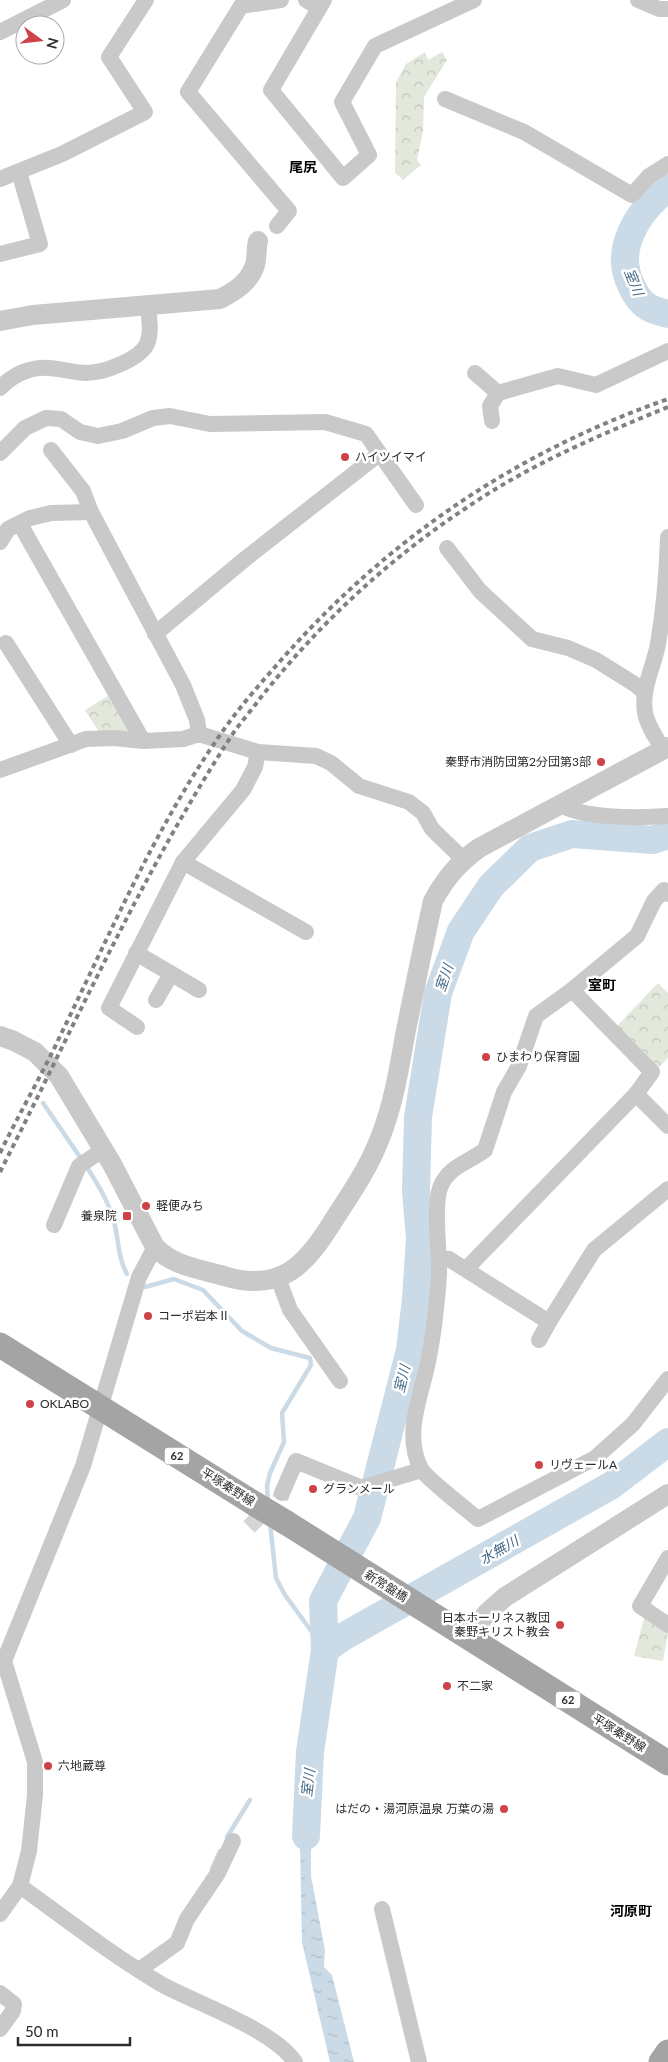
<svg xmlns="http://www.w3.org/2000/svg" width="668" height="2062" font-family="Lato,'Noto Sans JP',sans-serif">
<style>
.park{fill:url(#park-crowns)}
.water{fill:url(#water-ripples)}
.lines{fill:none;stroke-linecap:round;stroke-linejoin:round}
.stream{stroke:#cadae6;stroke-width:4.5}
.river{stroke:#cadae6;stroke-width:28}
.minor-tunnel{stroke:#d5d5d5;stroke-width:16;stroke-dasharray:16 8;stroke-linecap:butt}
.minor{stroke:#c9c9c9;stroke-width:16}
.tertiary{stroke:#c9c9c9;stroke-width:20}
.primary{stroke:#a4a4a4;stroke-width:25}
.rail{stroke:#818181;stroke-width:4;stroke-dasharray:5 4;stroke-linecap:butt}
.primary-bridge{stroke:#a4a4a4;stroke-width:25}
.poi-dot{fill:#cf4248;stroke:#fff;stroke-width:2}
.labels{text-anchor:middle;stroke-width:5;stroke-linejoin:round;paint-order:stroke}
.shield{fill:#fff;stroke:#6b6b6b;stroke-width:1}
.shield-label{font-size:11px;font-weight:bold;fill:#2c2c2c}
.poi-label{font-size:12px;fill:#2c2c2c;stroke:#fff;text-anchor:start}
.street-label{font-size:12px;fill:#2c2c2c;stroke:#fff}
.neighbourhood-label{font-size:14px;font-weight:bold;fill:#000;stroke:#fff}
.water-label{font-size:14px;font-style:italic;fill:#456984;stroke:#fff}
</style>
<defs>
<pattern id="park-crowns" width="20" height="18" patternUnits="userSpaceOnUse" patternTransform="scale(1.25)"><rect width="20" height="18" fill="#e2e8db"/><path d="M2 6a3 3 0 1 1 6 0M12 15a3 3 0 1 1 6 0" fill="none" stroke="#c2c7bc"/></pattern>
<pattern id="water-ripples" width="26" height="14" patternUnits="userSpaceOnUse" patternTransform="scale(1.25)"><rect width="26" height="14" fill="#cadae6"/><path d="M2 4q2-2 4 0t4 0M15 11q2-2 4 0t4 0" fill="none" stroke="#aebbc5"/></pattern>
</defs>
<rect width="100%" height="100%" fill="#fff"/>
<g class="park">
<path d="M 425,52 L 428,60 L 442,52 L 447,60 L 424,97 L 423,131 L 417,160 L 421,165 L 403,180 L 395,172 L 396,82 L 406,64 Z"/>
<path d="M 111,694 L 130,727 L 128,735 L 99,732 L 85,710 Z"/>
<path d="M 658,983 L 668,993 L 668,1058 L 658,1068 L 616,1027 Z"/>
<path d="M 645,1615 L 668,1632 L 663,1661 L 634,1656 Z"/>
</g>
<path class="water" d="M 299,1797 L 311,1800 L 311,1876 L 325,1950 L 324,1967 L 332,1975 L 354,2062 L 330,2062 L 302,1942 Z"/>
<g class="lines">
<g class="stream">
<path d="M 43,1103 L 82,1160"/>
<path d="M 86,1166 C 97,1183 107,1199 113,1218 C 119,1237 117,1256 127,1274"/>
<path d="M 145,1287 L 174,1279 L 203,1290 L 242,1331 L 271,1348 L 310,1358 L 311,1365 L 282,1413 L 284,1442 L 270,1473 L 267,1486 L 268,1503"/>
<path d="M 270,1523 L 276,1578 L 285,1595 L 325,1650"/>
<path d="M 227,1837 L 250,1800"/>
<path d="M 212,1869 L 220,1851"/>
</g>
<g class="river">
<path d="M 668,188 C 639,210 613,248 631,285 C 635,294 640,303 650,308 C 655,311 662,312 668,314"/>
<path d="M 325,1650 L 341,1638 L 612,1485 L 668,1442"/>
<path d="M 306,1836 L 310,1752 L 325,1650 L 323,1601 L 367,1518 L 410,1350 L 416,1299 L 420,1238 L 416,1191 L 418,1117 L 438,993 L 461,931 L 491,886 L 530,848 L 572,834 L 653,840 L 668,835"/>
</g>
<path class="minor-tunnel" d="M 249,1527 L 261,1515 L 275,1515 L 282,1493"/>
<g class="minor">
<path d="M 306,0 L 319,8"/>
<path d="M 324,0 L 271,90 L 343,178 L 369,155 L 342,102 L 375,46 L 474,0"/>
<path d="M 638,0 L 659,9 L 668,9"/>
<path d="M 0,32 L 63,0"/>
<path d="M 445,99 L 524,132 L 632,195 L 649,176 L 668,164"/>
<path d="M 0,179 L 62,154 L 145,112 L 109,57 L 146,0"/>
<path d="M 277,226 L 289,211 L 188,92 L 241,6 L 281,0"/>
<path d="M 0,254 L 40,244 L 19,172"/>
<path d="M 475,373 L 498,393 L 558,376 L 596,385 L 668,351"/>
<path d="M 0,388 C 8,380 18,373 29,370 C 47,364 68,372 86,373 C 103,373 139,360 147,344 C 152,332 149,319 148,306"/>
<path d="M 492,421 L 490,406 L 498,393"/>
<path d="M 51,450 L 83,491 L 91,512 L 183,685 L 197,720 L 199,734"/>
<path d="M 0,453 L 25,428 L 46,418 L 61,419 L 80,432 L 98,436 L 122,431 L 153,418 L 170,416 L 210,424 L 325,422 L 366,434 L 416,505"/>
<path d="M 20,524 L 143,741"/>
<path d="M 0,542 L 8,529 L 30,518 L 51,513 L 91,512"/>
<path d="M 447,548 L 480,591 L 532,639 L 568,648 L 596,660 L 636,685 L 645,693"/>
<path d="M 155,634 L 245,559 L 379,454"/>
<path d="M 6,643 L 71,745"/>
<path d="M 663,749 C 656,738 647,725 645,712 C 641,689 654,666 658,644 C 664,608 667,573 668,537"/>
<path d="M 0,770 L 86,739 L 114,738 L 143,741 L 183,739 L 199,734 L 258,752 L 316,756 L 331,763 L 359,786 L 409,802 L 423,813 L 432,829 L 463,859"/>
<path d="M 559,804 C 583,819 640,818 668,816"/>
<path d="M 183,862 L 306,932"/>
<path d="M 668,894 L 664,890 L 654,901 L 637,936 L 572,990 L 536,1016 L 519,1066 L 504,1092 L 485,1150 C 469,1162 447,1167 440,1188 C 433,1210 440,1251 439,1275 C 437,1304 434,1333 428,1362 C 421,1397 403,1434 421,1469 C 426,1478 467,1510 478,1519 L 595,1458 L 633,1424 L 668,1379"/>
<path d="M 136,953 L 199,990"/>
<path d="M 156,1000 L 171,974"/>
<path d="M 137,1027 L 109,1008 L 183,862 L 243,790 L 255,767 L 258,752"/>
<path d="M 636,1094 L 668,1126"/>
<path d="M 54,1225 L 79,1166 L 104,1149"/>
<path d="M 440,1259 L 449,1259 L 549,1322 L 594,1250 L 668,1189"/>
<path d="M 466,1269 L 636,1094 L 652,1072 L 572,990"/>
<path d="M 278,1278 L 290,1310 L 340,1381"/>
<path d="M 539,1340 L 549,1322"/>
<path d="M 282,1493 L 296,1461 L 362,1488 L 421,1470"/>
<path d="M 668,1558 L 640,1606 L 668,1625"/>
<path d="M 20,1886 C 66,1919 112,1955 161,1984 C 197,2004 273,2029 295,2062"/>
<path d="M 382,1909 L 419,2062"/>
<path d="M 0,1914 L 20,1886 L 29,1851 L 35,1795 L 35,1762 L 4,1661 L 83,1466 L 139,1277 L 155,1247"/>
<path d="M 139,1970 L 177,1943 L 187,1919 L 218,1873 L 233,1841"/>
<path d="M 0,1993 L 14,2004 L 13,2011 L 0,2029"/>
</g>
<g class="tertiary">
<path d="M 0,321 L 33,315 L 220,299 C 235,291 249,283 255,265 C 257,259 256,249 258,241"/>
<path d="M 0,1036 L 14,1041 L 35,1052 L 59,1076 L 112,1164 L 155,1247 C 173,1266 199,1269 224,1276 C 283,1294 307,1263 335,1218 C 352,1192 369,1167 380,1138 C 393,1106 399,1070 405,1035 C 414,991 423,946 433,901 C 445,879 458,863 479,848 L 668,747"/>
<path d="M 468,1636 L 487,1613 L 505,1597 L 668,1494"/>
</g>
<g class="primary">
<path d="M 0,1345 L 255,1504"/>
<path d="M 285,1522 L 668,1763"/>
<path d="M 661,2062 L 668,2052"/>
</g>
<g class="rail">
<path d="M 0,1153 C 20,1112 43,1073 62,1032 C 110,934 154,831 216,741 C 235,712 259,685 282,659 C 388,539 516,452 668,399"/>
<path d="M 0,1172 C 75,1025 142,873 232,735 C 240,723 250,712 258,701 C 316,627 387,560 466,508 C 529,465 597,436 668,407"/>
</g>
<path class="primary-bridge" d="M 255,1504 L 285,1522"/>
</g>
<g class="poi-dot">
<circle cx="345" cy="457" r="5"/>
<circle cx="601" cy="762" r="5"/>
<circle cx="486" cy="1057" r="5"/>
<circle cx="146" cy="1206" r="5"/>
<rect x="122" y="1211" width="10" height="10" rx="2.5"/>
<circle cx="148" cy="1316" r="5"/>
<circle cx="30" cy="1404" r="5"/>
<circle cx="539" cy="1465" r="5"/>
<circle cx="313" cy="1489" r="5"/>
<circle cx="560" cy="1625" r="5"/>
<circle cx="447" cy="1686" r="5"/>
<circle cx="48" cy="1766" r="5"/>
<circle cx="504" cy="1809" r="5"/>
</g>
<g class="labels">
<g class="shield">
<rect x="164.5" y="1447.5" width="25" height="17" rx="4"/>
<rect x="555.5" y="1691.5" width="25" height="17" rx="4"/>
</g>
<g class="shield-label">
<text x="177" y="1460">62</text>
<text x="568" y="1704">62</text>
</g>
<g class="poi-label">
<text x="355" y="461">ハイツイマイ</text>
<text x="591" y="766" text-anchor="end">秦野市消防団第2分団第3部</text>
<text x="496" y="1061">ひまわり保育園</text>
<text x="156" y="1210">軽便みち</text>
<text x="117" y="1220" text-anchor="end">養泉院</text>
<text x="158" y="1320">コーポ岩本Ⅱ</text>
<text x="40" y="1408">OKLABO</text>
<text x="549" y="1469">リヴェールA</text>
<text x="323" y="1493">グランメール</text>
<text x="550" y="1622" text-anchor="end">日本ホーリネス教団<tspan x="550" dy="14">秦野キリスト教会</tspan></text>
<text x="457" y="1690">不二家</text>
<text x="58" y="1770">六地蔵尊</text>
<text x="494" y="1813" text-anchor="end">はだの・湯河原温泉 万葉の湯</text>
</g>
<g class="street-label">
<text transform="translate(228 1487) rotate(32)" y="4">平塚秦野線</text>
<text transform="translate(386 1586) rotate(32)" y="4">新常盤橋</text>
<text transform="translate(619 1733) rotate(32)" y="4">平塚秦野線</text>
</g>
<g class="neighbourhood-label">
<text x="303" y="172">尾尻</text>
<text x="602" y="990">室町</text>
<text x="631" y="1916">河原町</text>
</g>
<g class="water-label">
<text transform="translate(634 282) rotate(68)" y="5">室川</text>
<text transform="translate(444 978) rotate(-71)" y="5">室川</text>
<text transform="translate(402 1379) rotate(-76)" y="5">室川</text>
<text transform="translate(499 1550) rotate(-30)" y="5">水無川</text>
<text transform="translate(308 1783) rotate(-83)" y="5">室川</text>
</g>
</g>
<g transform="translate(40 40) rotate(105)"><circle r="24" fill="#ffffff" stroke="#ababab"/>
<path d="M0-4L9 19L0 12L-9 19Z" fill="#cf4248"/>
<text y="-8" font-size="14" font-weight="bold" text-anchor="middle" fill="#2c2c2c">N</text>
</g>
<path d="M18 2037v8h112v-8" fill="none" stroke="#2c2c2c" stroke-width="2.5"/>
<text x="25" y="2037" font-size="15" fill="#2c2c2c" stroke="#ffffff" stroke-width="4" paint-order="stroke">50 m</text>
</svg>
